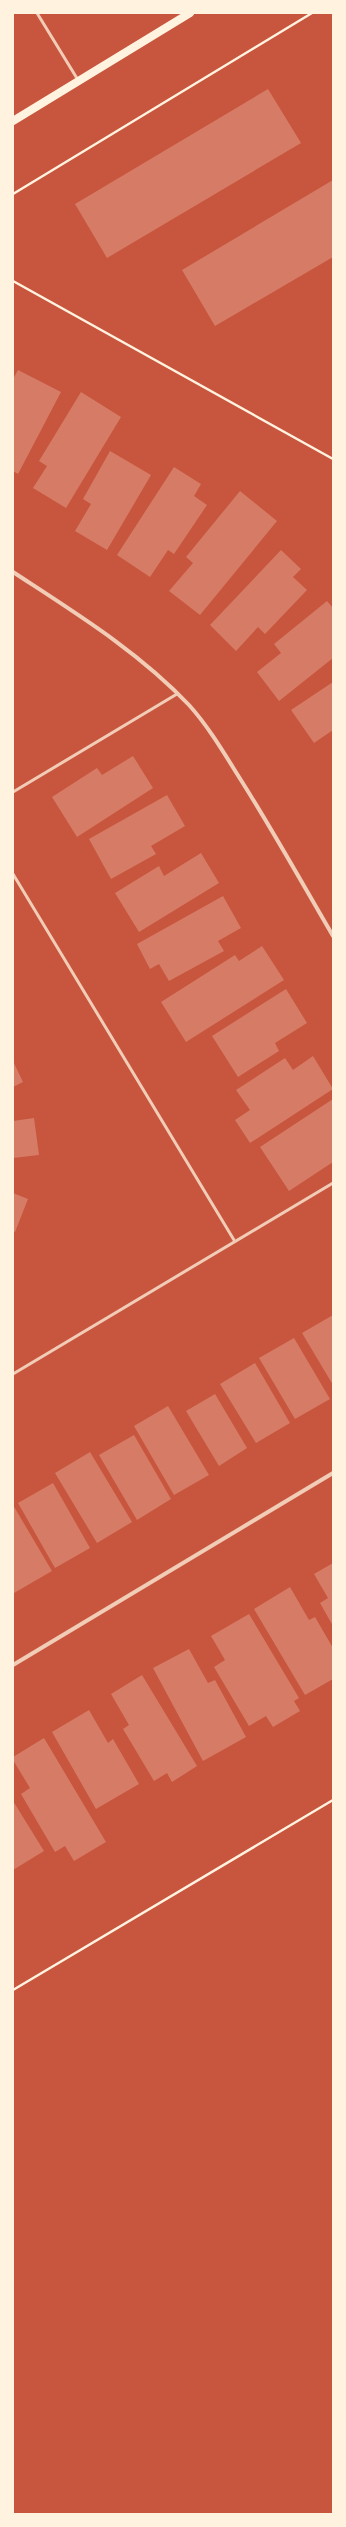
<svg xmlns="http://www.w3.org/2000/svg" width="346" height="2527" font-family="'PT Serif',serif">
<style>
.building{fill:#d67c66}
.lines{fill:none;stroke-linecap:round;stroke-linejoin:round}
.path{stroke:#fff3e0;stroke-width:2.5}
.service{stroke:#f1ccb7;stroke-width:3}
.minor{stroke:#f1ccb7;stroke-width:4}
.secondary{stroke:#fff3e0;stroke-width:8}
</style>
<rect width="100%" height="100%" fill="#c8553d"/>
<g class="building">
<path d="M 268,89 L 301,143 L 107,258 L 75,204 Z"/>
<path d="M 333,180 L 333,257 L 215,326 L 182,270 Z"/>
<path d="M 18,370 L 61,392 L 18,474 L 13,471 L 13,379 Z"/>
<path d="M 81,392 L 121,417 L 66,508 L 33,488 L 47,466 L 39,461 Z"/>
<path d="M 110,451 L 151,475 L 107,550 L 75,531 L 91,504 L 83,499 Z"/>
<path d="M 174,467 L 201,484 L 194,496 L 207,505 L 174,554 L 168,550 L 150,577 L 117,555 Z"/>
<path d="M 240,491 L 277,521 L 200,615 L 169,591 L 193,563 L 186,557 Z"/>
<path d="M 281,550 L 301,569 L 293,577 L 307,590 L 265,634 L 258,627 L 236,651 L 210,625 Z"/>
<path d="M 327,601 L 333,608 L 333,658 L 279,701 L 257,672 L 281,653 L 274,644 Z"/>
<path d="M 333,682 L 333,730 L 314,743 L 291,710 Z"/>
<path d="M 133,756 L 153,788 L 77,837 L 52,797 L 97,768 L 102,775 Z"/>
<path d="M 167,795 L 185,826 L 151,846 L 156,854 L 111,879 L 89,839 Z"/>
<path d="M 201,853 L 219,883 L 139,932 L 115,893 L 159,866 L 164,876 Z"/>
<path d="M 223,896 L 241,928 L 218,941 L 224,951 L 169,981 L 159,964 L 150,969 L 137,944 Z"/>
<path d="M 262,946 L 284,980 L 186,1042 L 161,1002 L 235,955 L 239,961 Z"/>
<path d="M 286,989 L 307,1023 L 275,1043 L 279,1051 L 238,1077 L 212,1036 Z"/>
<path d="M 313,1056 L 333,1089 L 250,1143 L 235,1120 L 250,1110 L 236,1090 L 285,1058 L 293,1070 Z"/>
<path d="M 13,1061 L 23,1082 L 13,1087 Z"/>
<path d="M 333,1099 L 333,1162 L 289,1191 L 260,1147 Z"/>
<path d="M 34,1118 L 39,1155 L 13,1158 L 13,1121 Z"/>
<path d="M 13,1193 L 28,1199 L 15,1232 L 13,1231 Z"/>
<path d="M 333,1315 L 333,1385 L 302,1333 Z"/>
<path d="M 294,1338 L 330,1399 L 295,1419 L 259,1358 Z"/>
<path d="M 255,1363 L 290,1423 L 256,1443 L 220,1384 Z"/>
<path d="M 215,1394 L 247,1448 L 219,1466 L 186,1411 Z"/>
<path d="M 168,1406 L 209,1475 L 174,1495 L 134,1426 Z"/>
<path d="M 134,1435 L 171,1499 L 137,1520 L 99,1455 Z"/>
<path d="M 90,1452 L 132,1522 L 97,1543 L 55,1473 Z"/>
<path d="M 53,1483 L 90,1548 L 55,1568 L 18,1503 Z"/>
<path d="M 13,1505 L 52,1571 L 14,1593 L 13,1591 Z"/>
<path d="M 333,1563 L 333,1626 L 320,1603 L 328,1598 L 314,1574 Z"/>
<path d="M 290,1587 L 309,1620 L 315,1617 L 333,1648 L 333,1679 L 305,1695 L 254,1609 Z"/>
<path d="M 249,1614 L 299,1698 L 294,1701 L 300,1711 L 273,1727 L 266,1716 L 249,1726 L 214,1667 L 225,1660 L 211,1636 Z"/>
<path d="M 189,1649 L 208,1683 L 215,1680 L 246,1737 L 203,1761 L 153,1668 Z"/>
<path d="M 142,1675 L 197,1766 L 172,1782 L 167,1773 L 154,1781 L 123,1729 L 129,1725 L 111,1694 Z"/>
<path d="M 89,1710 L 108,1743 L 113,1739 L 139,1784 L 96,1809 L 52,1732 Z"/>
<path d="M 44,1738 L 106,1842 L 74,1861 L 65,1846 L 55,1852 L 21,1794 L 30,1788 L 13,1760 L 13,1757 Z"/>
<path d="M 13,1801 L 44,1851 L 13,1870 Z"/>
</g>
<g class="lines">
<g class="path">
<path d="M 13,194 L 312,13"/>
<path d="M 13,281 L 333,459"/>
<path d="M 13,1990 L 333,1800"/>
</g>
<g class="service">
<path d="M 37,13 L 78,80"/>
<path d="M 13,792 L 177,694"/>
<path d="M 13,874 L 234,1240"/>
<path d="M 13,1374 L 333,1183"/>
</g>
<g class="minor">
<path d="M 13,572 C 74,612 138,651 189,705 C 208,726 224,753 239,777 C 272,829 302,883 333,936"/>
<path d="M 13,1665 L 333,1473"/>
</g>
<path class="secondary" d="M 13,121 L 190,13"/>
</g>
<rect width="346" height="2527" fill="none" stroke="#fff3e0" stroke-width="28"/>
</svg>
